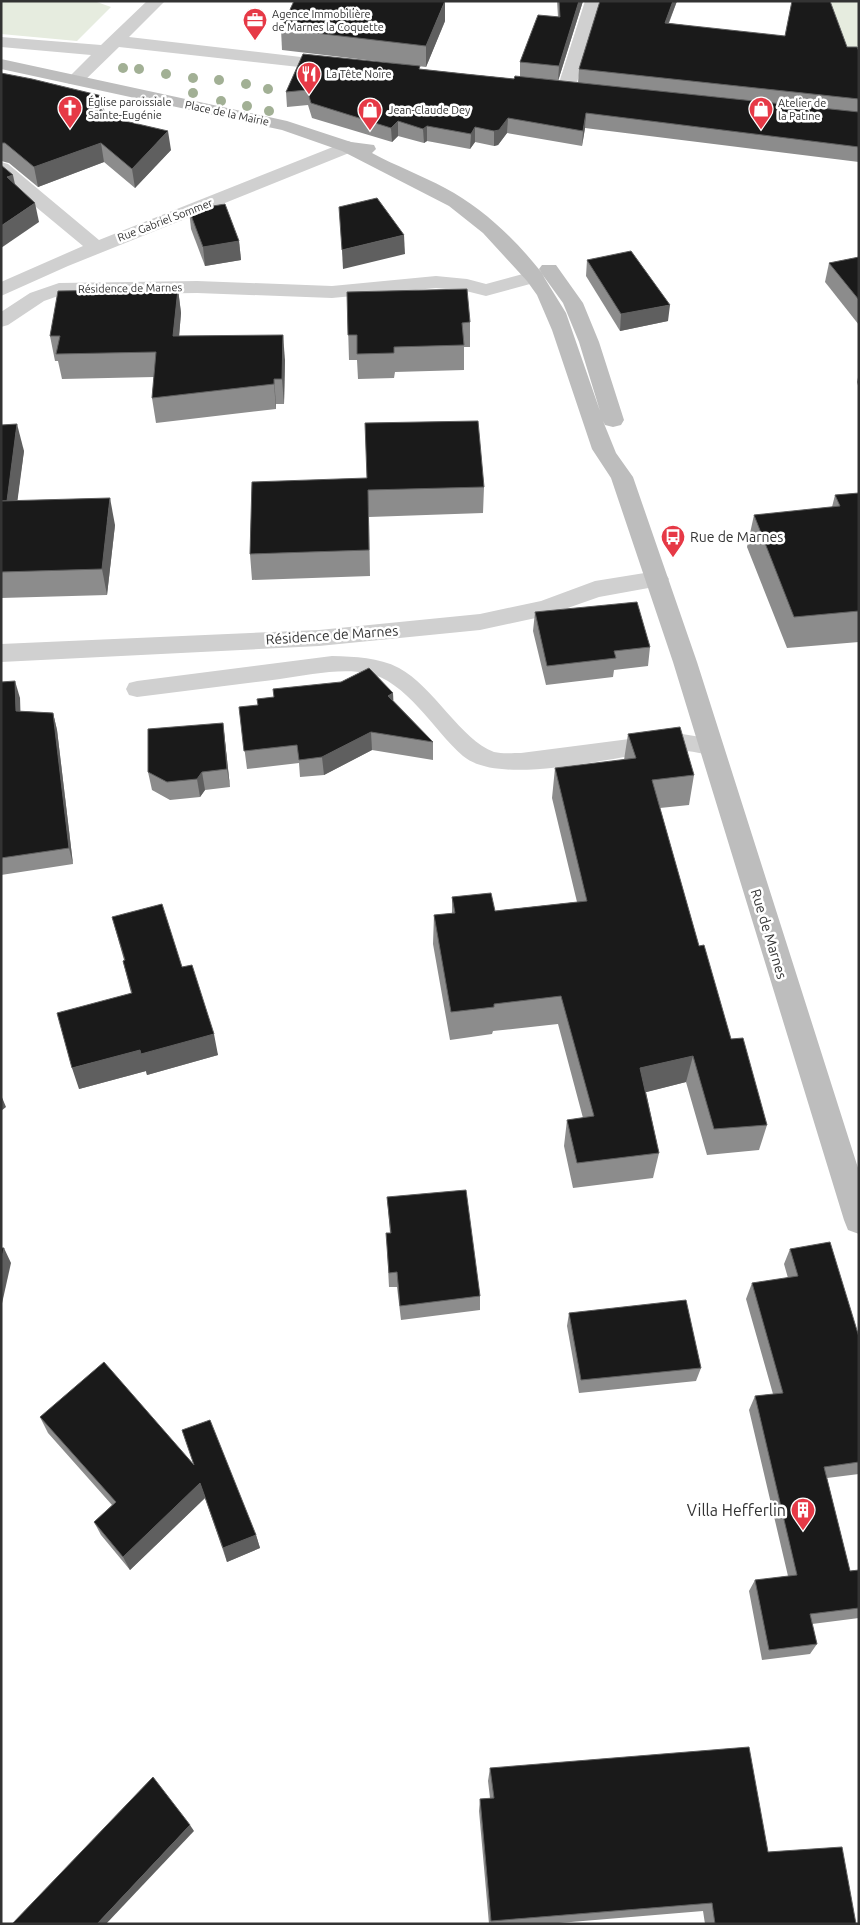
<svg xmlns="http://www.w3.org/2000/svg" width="860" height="1925" font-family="Ubuntu,sans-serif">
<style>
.green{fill:#e6ecdf}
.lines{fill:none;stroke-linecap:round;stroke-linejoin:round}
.lane{fill:#d0d0d0;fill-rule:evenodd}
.street{fill:#d0d0d0;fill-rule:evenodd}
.secondary{fill:#bdbdbd;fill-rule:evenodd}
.tree{fill:#a2b095}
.wall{fill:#8c8c8c}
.shaded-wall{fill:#5f5f5f}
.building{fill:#1a1a1a;stroke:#5f5f5f}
.labels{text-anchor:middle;stroke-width:5;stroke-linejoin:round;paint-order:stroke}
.far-poi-label{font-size:11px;fill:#333;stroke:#fff;text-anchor:start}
.far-street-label{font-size:11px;fill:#333;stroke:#fff}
.poi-label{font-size:14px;fill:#333;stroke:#fff;text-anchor:start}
.street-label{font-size:14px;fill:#333;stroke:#fff}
.near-poi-label{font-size:16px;fill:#333;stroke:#fff;text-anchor:end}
</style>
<rect width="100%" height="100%" fill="#fff"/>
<g class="green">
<path d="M 1,1 L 94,1 L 111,7 L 77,41 L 1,34 Z"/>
<path d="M 822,1 L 859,1 L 859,104 Z"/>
</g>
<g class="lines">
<path class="lane" d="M 332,656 C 356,657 378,657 399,668 C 434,687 461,740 494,752 C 502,754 513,753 521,753 L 676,733 L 719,740 L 722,746 L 719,752 C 704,757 690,749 674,750 C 624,753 502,789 463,756 C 434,731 406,680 367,673 C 339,668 308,675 280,679 C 232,685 185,691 137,697 L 129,695 L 126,689 L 129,683 L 137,681 Z"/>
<g class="street">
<path d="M 147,1 L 165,1 L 129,37 L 335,61 L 341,62 L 344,66 L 341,70 L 335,71 L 119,47 L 81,84 L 69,84 L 66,80 L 91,55 L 1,47 L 1,37 L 101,45 Z"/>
<path d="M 585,1 L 601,1 L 575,89 L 572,93 L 560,93 L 557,89 Z"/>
<path d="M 348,141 L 354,143 L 357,147 L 354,151 L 68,266 L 1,296 L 1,282 L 83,246 L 1,178 L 1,162 L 8,164 L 99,240 Z"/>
<path d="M 534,271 L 541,273 L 544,277 L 541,281 L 486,296 L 466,291 L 436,288 L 332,298 L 197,293 L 61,295 L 44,301 L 8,325 L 1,327 L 1,312 L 30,293 L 59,283 L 197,281 L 332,286 L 436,276 L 467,279 L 486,284 Z"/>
<path d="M 657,571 L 665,573 L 669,579 L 665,585 L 599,597 L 545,616 L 480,630 L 319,646 L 1,662 L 1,644 L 319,630 L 480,614 L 541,601 L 595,581 Z"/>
</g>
<path class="secondary" d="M 1,59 L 287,121 L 351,142 L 374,145 L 376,149 L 372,153 C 396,166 421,175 445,188 C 484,209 515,239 542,273 L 539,269 L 542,265 L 556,265 L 583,303 L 599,342 L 624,420 L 621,425 L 613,427 L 605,425 L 603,421 L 616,453 L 633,477 L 697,662 L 859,1171 L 859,1234 L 848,1230 L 844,1220 L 673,662 L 611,478 L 592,449 L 552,330 L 537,295 L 527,281 L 483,233 L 449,206 L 342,151 L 282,130 L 1,69 ZM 542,274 L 563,303 L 579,342 L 600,411 L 566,313 Z"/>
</g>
<g class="tree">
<circle cx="123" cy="68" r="5"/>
<circle cx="139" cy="69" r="5"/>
<circle cx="166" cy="74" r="5"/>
<circle cx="193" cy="78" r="5"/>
<circle cx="219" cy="80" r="5"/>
<circle cx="246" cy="84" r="5"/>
<circle cx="268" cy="89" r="5"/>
<circle cx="193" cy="93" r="5"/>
<circle cx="221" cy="101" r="5"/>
<circle cx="247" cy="106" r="5"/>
<circle cx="269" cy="111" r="5"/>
</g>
<g class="wall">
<path d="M 557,1 L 583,1 L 558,81 L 578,83 L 579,69 L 600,1 L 677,1 L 669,23 L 847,47 L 859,51 L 859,162 L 585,128 L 582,146 L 507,133 L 498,145 L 494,146 L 475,142 L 470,149 L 427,141 L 424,143 L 398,136 L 392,142 L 312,118 L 308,105 L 287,107 L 286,92 L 420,69 L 514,79 L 520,77 L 520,62 L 558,17 Z"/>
<path d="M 445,21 L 426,67 L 282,50 L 281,29 Z"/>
<path d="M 1,73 L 105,115 L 104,116 L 171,150 L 135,188 L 104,162 L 38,187 L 9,163 L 1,161 Z"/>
<path d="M 189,210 L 239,241 L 241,260 L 205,266 L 191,229 Z"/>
<path d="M 859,257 L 859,325 L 825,282 L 829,263 Z"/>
<path d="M 587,260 L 668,321 L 620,331 L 586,276 Z"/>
<path d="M 178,289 L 181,313 L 179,336 L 285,360 L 284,404 L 276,404 L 276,409 L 156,423 L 152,398 L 154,377 L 62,379 L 58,361 L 55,361 L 50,336 Z"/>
<path d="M 347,292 L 470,322 L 470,347 L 464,347 L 464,370 L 395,372 L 394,378 L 358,379 L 357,360 L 349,360 Z"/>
<path d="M 859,373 L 859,389 L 857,382 Z"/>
<path d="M 1,425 L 24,451 L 17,500 L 115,525 L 107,595 L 1,598 Z"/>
<path d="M 252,482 L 484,487 L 483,513 L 369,517 L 370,576 L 252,580 L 250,554 Z"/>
<path d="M 859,493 L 859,642 L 787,648 L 747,547 L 754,515 L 832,507 L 835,495 Z"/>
<path d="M 535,612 L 650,647 L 648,666 L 614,670 L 613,677 L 546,685 L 533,631 Z"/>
<path d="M 1,682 L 20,698 L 20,711 L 53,713 L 57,730 L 73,864 L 1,875 Z"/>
<path d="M 394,701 L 433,742 L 433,760 L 372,750 L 324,775 L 300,777 L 299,763 L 247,769 L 239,707 Z"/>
<path d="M 223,723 L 230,787 L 205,790 L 200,797 L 170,800 L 152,790 L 148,772 Z"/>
<path d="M 628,734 L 694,775 L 689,805 L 660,808 L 699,946 L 731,1039 L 767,1125 L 759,1150 L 707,1155 L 686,1082 L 646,1092 L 659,1153 L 653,1178 L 573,1188 L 564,1146 L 567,1120 L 583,1118 L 558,1024 L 493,1031 L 492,1034 L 450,1040 L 433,944 L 434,915 L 452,914 L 452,897 L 495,911 L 577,902 L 552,798 L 555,768 L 624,760 Z"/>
<path d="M 112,917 L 182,967 L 218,1055 L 147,1075 L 146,1071 L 79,1089 L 131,993 L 123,961 L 124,960 Z"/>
<path d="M 387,1197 L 480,1296 L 480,1310 L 401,1320 L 397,1287 L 389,1287 L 387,1248 L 390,1233 Z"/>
<path d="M 790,1249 L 859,1337 L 859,1474 L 827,1478 L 850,1571 L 859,1570 L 859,1618 L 812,1624 L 817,1644 L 810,1654 L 762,1660 L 749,1591 L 755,1580 L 788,1576 L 749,1410 L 755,1396 L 773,1394 L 746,1299 L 752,1283 L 788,1278 L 784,1264 Z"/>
<path d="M 569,1313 L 701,1368 L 696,1381 L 579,1393 L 567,1326 Z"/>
<path d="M 40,1417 L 194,1465 L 256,1535 L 260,1548 L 227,1562 L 205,1498 L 130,1570 L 101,1535 L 94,1522 L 112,1505 L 48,1433 Z"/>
<path d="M 490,1768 L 768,1852 L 856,1924 L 705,1924 L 703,1911 L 547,1924 L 489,1924 L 479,1811 L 480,1799 L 490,1798 L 488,1781 Z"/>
</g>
<g class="shaded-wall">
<path d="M 445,1 L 445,21 L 426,67 L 426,46 Z"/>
<path d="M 579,1 L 583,1 L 558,81 L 559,66 Z"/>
<path d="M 673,1 L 677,1 L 663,37 L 665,23 Z"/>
<path d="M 102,96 L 105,115 L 89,131 L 86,112 Z"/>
<path d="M 586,113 L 585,128 L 582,146 L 583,131 Z"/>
<path d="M 508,118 L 507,133 L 498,145 L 494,146 L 494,131 Z"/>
<path d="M 398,121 L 398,136 L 392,142 L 391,128 Z"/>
<path d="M 427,126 L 427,141 L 424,143 L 423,129 Z"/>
<path d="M 475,127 L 475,142 L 470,149 L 471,134 Z"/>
<path d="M 168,131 L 171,150 L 135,188 L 132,169 Z"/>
<path d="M 101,143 L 104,162 L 38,187 L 34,167 Z"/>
<path d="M 13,175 L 17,194 L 7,177 Z"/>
<path d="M 35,203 L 39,222 L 1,248 L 1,226 Z"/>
<path d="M 404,235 L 405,254 L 343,269 L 342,250 Z"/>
<path d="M 239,241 L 241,260 L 205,266 L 203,247 Z"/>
<path d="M 178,289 L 181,313 L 177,361 L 173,336 Z"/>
<path d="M 670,305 L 668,321 L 620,331 L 621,314 Z"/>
<path d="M 283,335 L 285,360 L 284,404 L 282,379 Z"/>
<path d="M 274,379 L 276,404 L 276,409 L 274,384 Z"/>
<path d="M 17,424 L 24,451 L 14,527 L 7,501 Z"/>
<path d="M 110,498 L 115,525 L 107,595 L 102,569 Z"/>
<path d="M 15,681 L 20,698 L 21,728 L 16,711 Z"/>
<path d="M 393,693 L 394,711 L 388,696 Z"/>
<path d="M 53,713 L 57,730 L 73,864 L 69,848 Z"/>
<path d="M 223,723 L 225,741 L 230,787 L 227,769 Z"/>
<path d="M 371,732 L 372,750 L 324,775 L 322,757 Z"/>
<path d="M 202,772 L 205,790 L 200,797 L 197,779 Z"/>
<path d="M 214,1034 L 218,1055 L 147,1075 L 146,1071 L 79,1089 L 72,1068 L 140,1050 Z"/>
<path d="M 693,1056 L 686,1082 L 635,1095 L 640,1068 Z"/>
<path d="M 1,1095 L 6,1107 L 1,1111 Z"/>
<path d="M 4,1248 L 11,1263 L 1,1308 L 1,1262 Z"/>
<path d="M 200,1483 L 205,1498 L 130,1570 L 123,1557 Z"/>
<path d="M 256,1535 L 260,1548 L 227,1562 L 223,1548 Z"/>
<path d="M 190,1825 L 194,1831 L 106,1924 L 97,1924 Z"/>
</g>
<g class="building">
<path d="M 294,1 L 445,1 L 426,46 L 281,29 Z"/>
<path d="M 559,1 L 579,1 L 559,66 L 520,62 L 538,15 L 560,17 Z"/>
<path d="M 600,1 L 673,1 L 665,23 L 785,36 L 792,1 L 830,1 L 847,47 L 857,47 L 859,51 L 859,99 L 579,69 Z"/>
<path d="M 303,54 L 420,66 L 419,69 L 465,74 L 514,79 L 515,76 L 859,112 L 859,147 L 586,113 L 583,131 L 508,118 L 499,130 L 494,131 L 475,127 L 471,134 L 427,126 L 423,129 L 398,121 L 391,128 L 311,103 L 307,90 L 286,92 Z"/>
<path d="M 1,73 L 32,79 L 102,96 L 86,112 L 168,131 L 132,169 L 101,143 L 34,167 L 5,143 L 1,143 Z"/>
<path d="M 1,165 L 13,175 L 7,177 L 35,203 L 1,226 Z"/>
<path d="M 377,198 L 404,235 L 342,250 L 339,207 Z"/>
<path d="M 225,204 L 239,241 L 203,247 L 189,210 Z"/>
<path d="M 631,251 L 670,305 L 621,314 L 587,260 Z"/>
<path d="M 859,257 L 859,300 L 829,263 Z"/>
<path d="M 178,289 L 173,336 L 283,335 L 282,379 L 274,379 L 274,384 L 152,398 L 156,352 L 56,354 L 60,336 L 50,336 L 58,291 Z"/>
<path d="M 467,289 L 470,322 L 462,323 L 464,345 L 394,347 L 394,353 L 357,354 L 357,335 L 348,335 L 347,292 Z"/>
<path d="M 478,421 L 484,487 L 368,490 L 369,550 L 250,554 L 252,482 L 367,478 L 365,423 Z"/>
<path d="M 17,424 L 7,501 L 1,501 L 1,425 Z"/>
<path d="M 859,493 L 859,611 L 794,617 L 754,515 L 840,506 L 835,495 Z"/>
<path d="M 110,498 L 102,569 L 1,572 L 1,501 Z"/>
<path d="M 637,602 L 650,647 L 614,651 L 616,658 L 547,666 L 535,612 Z"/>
<path d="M 369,668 L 393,693 L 388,696 L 433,742 L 371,732 L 322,757 L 299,760 L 297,745 L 244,751 L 239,707 L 258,705 L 257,699 L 274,697 L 273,689 L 341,682 Z"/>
<path d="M 15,681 L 16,711 L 53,713 L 69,848 L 1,858 L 1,682 Z"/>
<path d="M 223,723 L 227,769 L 202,772 L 197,779 L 167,782 L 148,772 L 148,729 Z"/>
<path d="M 680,727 L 694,775 L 652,780 L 699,946 L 704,945 L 731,1039 L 743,1038 L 767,1125 L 714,1129 L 693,1056 L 640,1068 L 659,1153 L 577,1163 L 567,1120 L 594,1116 L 561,996 L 494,1004 L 494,1007 L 451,1012 L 434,915 L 455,913 L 452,897 L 491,893 L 495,911 L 587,901 L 555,768 L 636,758 L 628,734 Z"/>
<path d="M 162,904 L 182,967 L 192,965 L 214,1034 L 141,1054 L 140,1050 L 72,1068 L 57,1013 L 132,993 L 123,961 L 125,960 L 112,917 Z"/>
<path d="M 466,1190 L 480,1296 L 400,1306 L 397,1272 L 389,1273 L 386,1233 L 391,1233 L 387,1197 Z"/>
<path d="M 830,1242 L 859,1337 L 859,1462 L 824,1467 L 850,1571 L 859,1570 L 859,1608 L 810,1614 L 817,1644 L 769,1650 L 755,1580 L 797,1575 L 755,1396 L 783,1393 L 752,1283 L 798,1276 L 790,1249 Z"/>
<path d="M 1,1248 L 4,1248 L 1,1262 Z"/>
<path d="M 686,1300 L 701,1368 L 581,1380 L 569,1313 Z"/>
<path d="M 104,1362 L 194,1465 L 182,1430 L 210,1420 L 256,1535 L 223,1548 L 200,1483 L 123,1557 L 94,1522 L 116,1502 L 40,1417 Z"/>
<path d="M 749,1747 L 768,1852 L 842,1847 L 856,1924 L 715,1924 L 712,1903 L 491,1921 L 480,1799 L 494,1798 L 490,1768 Z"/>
<path d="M 153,1777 L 190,1825 L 97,1924 L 12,1924 Z"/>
</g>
<defs>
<symbol id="office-pin" viewBox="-11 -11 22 30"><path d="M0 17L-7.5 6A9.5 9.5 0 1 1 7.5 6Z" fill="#e63946" stroke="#fff"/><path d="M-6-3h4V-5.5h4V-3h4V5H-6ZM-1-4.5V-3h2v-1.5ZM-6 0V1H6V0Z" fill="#fff"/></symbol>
<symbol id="restaurant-pin" viewBox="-11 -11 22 30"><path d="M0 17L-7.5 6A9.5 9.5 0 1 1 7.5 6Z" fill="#e63946" stroke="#fff"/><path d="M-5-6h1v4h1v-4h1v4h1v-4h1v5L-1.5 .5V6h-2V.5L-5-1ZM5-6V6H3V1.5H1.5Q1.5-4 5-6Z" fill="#fff"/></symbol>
<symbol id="church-pin" viewBox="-11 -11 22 30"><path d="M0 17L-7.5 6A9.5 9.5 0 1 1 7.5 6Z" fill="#e63946" stroke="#fff"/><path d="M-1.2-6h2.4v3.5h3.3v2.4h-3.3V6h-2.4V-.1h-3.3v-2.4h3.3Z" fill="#fff"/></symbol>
<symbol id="shop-pin" viewBox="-11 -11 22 30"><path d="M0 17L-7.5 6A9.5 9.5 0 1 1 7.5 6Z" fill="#e63946" stroke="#fff"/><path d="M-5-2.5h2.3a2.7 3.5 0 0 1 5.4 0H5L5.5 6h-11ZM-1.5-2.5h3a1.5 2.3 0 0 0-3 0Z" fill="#fff"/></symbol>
<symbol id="bus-pin" viewBox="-11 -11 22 30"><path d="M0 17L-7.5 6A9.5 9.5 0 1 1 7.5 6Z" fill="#e63946" stroke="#fff"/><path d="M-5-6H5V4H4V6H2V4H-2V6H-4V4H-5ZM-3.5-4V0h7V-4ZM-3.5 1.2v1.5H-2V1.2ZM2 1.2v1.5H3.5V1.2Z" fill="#fff"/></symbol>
<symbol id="building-pin" viewBox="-11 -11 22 30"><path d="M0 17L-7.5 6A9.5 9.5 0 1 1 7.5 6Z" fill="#e63946" stroke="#fff"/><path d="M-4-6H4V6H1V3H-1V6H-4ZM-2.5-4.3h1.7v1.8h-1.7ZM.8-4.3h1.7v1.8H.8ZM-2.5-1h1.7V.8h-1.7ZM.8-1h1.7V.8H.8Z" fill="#fff"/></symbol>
</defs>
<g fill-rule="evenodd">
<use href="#office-pin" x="241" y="6" width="28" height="38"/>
<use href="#restaurant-pin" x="295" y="60" width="28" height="38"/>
<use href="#church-pin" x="56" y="94" width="28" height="38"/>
<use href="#shop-pin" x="747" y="95" width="28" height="38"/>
<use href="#shop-pin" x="356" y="96" width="28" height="38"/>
<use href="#bus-pin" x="659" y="523" width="28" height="38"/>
<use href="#building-pin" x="789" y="1496" width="28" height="38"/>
</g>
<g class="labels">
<g class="far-poi-label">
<text x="272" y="18">Agence Immobilière<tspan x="272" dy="13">de Marnes la Coquette</tspan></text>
<text x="326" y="78">La Tête Noire</text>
<text x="88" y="106">Église paroissiale<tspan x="88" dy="13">Sainte-Eugénie</tspan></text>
<text x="778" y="107">Atelier de<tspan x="778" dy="13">la Patine</tspan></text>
<text x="388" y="114">Jean-Claude Dey</text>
</g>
<g class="far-street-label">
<text transform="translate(227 113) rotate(12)" y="4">Place de la Mairie</text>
<text transform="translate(165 220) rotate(-21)" y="4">Rue Gabriel Sommer</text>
<text transform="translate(130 288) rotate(-1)" y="4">Résidence de Marnes</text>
</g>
<g class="poi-label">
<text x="690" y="542">Rue de Marnes</text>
</g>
<g class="street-label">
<text transform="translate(332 635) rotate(-4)" y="5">Résidence de Marnes</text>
<text transform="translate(769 934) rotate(73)" y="5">Rue de Marnes</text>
</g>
<g class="near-poi-label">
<text x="786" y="1516">Villa Hefferlin</text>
</g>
</g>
<rect width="860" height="1925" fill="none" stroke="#333333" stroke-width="5"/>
</svg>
